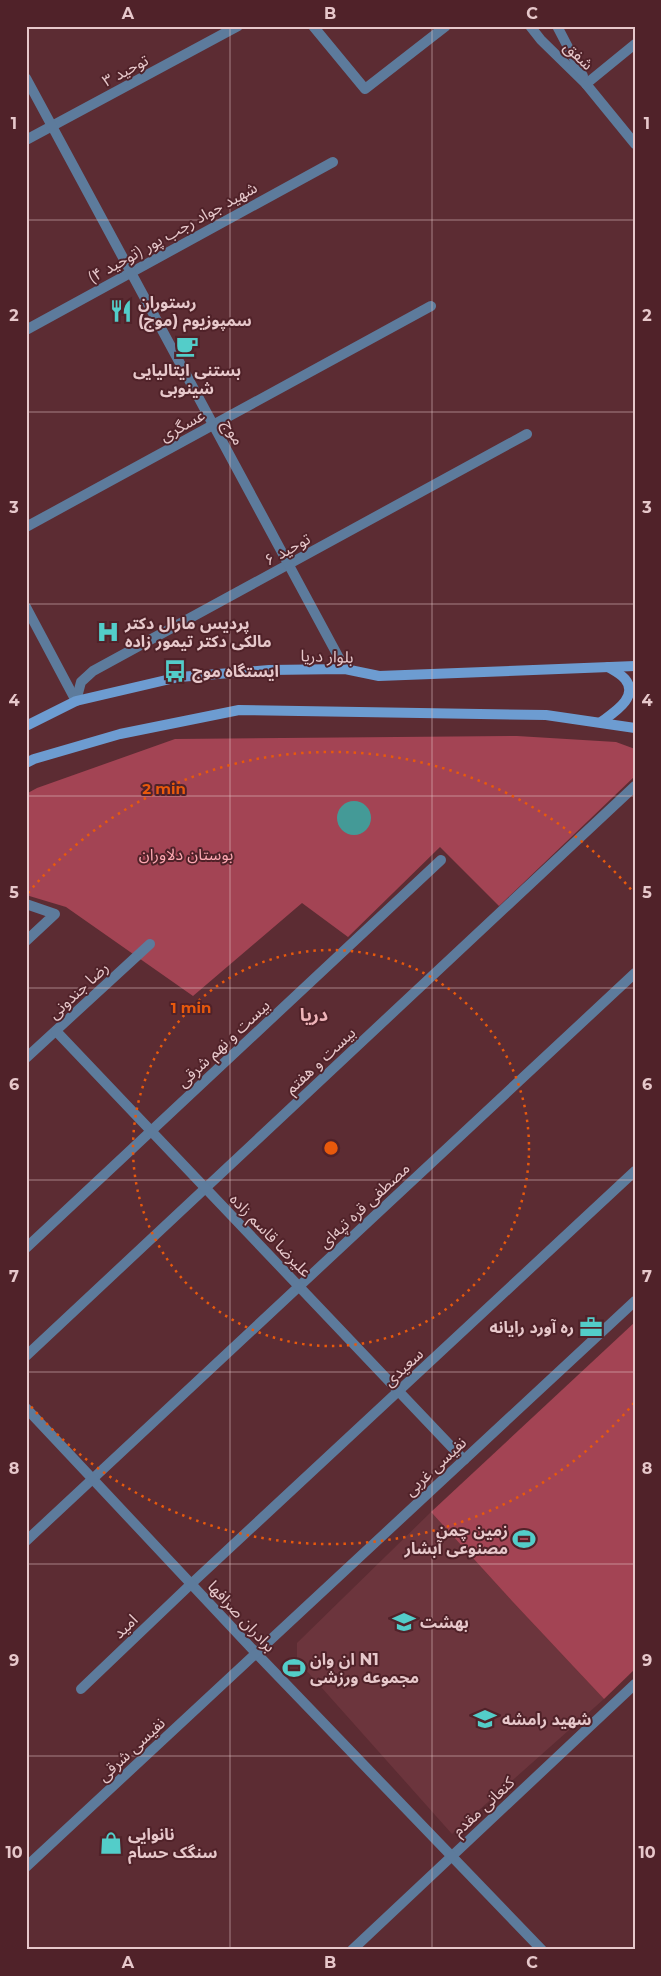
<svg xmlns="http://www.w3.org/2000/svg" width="661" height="1976" font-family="Montserrat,'Noto Sans Arabic',sans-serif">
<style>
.built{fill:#6c353d}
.green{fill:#a34454}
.water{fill:#449a97}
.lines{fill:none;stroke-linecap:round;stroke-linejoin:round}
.minor{stroke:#5d7b9c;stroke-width:10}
.tertiary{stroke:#5d7b9c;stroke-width:10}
.secondary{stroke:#6d9cd1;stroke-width:10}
.grid{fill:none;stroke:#e7c8cb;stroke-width:1;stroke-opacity:0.55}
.ring{fill:none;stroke:#e8590c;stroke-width:2.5;stroke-dasharray:2.5 5}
.labels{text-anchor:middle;stroke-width:4;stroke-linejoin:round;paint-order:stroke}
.street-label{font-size:16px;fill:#e7c8cb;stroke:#502229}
.poi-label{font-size:16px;font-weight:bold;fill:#e7c8cb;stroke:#502229;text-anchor:start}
.park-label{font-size:16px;fill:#fda8b2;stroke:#502229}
.neighbourhood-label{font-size:18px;font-weight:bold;fill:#efb4b9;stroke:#502229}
.centre{fill:#e8590c;stroke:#502229;stroke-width:2.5}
.ring-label{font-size:15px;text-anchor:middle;font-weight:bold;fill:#e8590c;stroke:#502229;stroke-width:4;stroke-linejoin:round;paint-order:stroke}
.neatline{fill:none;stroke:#e7c8cb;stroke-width:2}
.grid-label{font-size:16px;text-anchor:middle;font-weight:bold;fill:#e7c8cb}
</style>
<rect width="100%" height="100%" fill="#5c2c33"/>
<path class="built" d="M 431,1512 L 512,1601 L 604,1699 L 452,1834 L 297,1660 L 297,1643 Z"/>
<g class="green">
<path d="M 517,736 L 616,742 L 635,749 L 635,776 L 499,906 L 440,847 L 348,937 L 302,903 L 193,996 L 66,907 L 26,895 L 26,794 L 37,788 L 175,739 Z"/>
<path d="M 635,1322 L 635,1669 L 604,1699 L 512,1601 L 431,1512 Z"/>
</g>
<circle class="water" cx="354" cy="818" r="17"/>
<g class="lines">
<g class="minor">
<path d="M 313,26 L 365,89 L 446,26"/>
<path d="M 586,84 L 635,44"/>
<path d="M 26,140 L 238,26"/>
<path d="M 26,330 L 333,162"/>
<path d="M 26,527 L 431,306"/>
<path d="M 76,701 L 81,682 L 93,671 L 527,434"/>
<path d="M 26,904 L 55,914 L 26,941"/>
<path d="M 26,1058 L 150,944"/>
<path d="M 26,1248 L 441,860"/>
<path d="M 26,1356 L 635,786"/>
<path d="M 26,1541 L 635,973"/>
<path d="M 81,1689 L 191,1584 L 635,1171"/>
<path d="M 352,1950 L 635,1684"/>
</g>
<g class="tertiary">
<path d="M 530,26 L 541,40 L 586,84 L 635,144"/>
<path d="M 557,26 L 583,76"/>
<path d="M 26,78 L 345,669"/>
<path d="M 26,607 L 76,701"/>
<path d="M 56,1031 L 464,1460"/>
<path d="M 26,1408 L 256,1653 L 542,1950"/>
<path d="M 26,1867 L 635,1301"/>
</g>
<g class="secondary">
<path d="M 601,722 C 613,713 640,697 625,679 C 621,674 613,670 608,667"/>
<path d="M 26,726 L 76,701 L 179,677 L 269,670 L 345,669 L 379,676 L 635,666"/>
<path d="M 26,763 L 34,759 L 120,734 L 239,710 L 546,715 L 635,728"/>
</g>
</g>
<path class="grid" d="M 230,26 L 230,1950M 432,26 L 432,1950M 26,220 L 635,220M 26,412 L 635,412M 26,604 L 635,604M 26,796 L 635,796M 26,988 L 635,988M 26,1180 L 635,1180M 26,1372 L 635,1372M 26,1564 L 635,1564M 26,1756 L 635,1756"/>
<g class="ring">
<circle cx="331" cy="1148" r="198"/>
<path d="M634 1403A396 396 0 0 1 28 1403M28 893A396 396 0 0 1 634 893"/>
</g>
<defs>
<symbol id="restaurant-bare" viewBox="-9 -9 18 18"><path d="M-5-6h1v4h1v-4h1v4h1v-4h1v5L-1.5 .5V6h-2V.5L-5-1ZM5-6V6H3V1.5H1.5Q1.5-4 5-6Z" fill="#53cdc9" stroke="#502229" stroke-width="2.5" paint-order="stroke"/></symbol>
<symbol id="cafe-bare" viewBox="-9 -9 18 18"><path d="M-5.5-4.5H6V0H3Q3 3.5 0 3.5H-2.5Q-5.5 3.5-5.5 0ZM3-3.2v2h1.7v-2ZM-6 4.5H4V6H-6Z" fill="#53cdc9" stroke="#502229" stroke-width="2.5" paint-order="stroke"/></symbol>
<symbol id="hospital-bare" viewBox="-9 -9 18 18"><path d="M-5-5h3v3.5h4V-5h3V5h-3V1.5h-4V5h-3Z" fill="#53cdc9" stroke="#502229" stroke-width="2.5" paint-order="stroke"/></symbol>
<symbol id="bus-bare" viewBox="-9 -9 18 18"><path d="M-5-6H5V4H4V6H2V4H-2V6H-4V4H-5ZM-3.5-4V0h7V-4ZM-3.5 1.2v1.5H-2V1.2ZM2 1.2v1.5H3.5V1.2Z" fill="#53cdc9" stroke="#502229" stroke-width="2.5" paint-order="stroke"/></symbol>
<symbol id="office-bare" viewBox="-9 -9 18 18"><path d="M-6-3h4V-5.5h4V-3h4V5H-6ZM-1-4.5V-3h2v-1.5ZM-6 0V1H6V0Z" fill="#53cdc9" stroke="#502229" stroke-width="2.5" paint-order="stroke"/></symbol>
<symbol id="stadium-bare" viewBox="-9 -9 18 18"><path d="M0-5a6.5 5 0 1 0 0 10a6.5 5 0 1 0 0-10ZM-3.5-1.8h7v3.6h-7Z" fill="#53cdc9" stroke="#502229" stroke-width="2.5" paint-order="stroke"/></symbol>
<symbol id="school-bare" viewBox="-9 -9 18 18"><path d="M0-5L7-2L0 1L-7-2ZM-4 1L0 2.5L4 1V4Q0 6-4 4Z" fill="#53cdc9" stroke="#502229" stroke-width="2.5" paint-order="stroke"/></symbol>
<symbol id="shop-bare" viewBox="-9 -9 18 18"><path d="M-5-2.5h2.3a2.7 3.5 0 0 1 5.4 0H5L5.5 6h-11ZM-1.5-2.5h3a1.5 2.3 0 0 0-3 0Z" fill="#53cdc9" stroke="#502229" stroke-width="2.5" paint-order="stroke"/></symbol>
</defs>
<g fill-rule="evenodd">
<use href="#restaurant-bare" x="105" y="295" width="32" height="32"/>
<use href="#cafe-bare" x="171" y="330" width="32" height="32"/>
<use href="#hospital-bare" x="92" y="616" width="32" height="32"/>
<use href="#bus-bare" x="159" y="655" width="32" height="32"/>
<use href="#office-bare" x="575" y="1311" width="32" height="32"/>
<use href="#stadium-bare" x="508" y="1523" width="32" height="32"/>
<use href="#school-bare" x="388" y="1606" width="32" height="32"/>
<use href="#stadium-bare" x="278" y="1652" width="32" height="32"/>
<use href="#school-bare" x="469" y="1703" width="32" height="32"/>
<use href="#shop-bare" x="95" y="1827" width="32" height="32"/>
</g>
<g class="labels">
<g class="street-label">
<text transform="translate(579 55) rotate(44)" y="6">شفق</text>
<text transform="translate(125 70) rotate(-28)" y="6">توحید ۳</text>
<text transform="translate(172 232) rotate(-29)" y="6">شهید جواد رجب پور (توحید ۴)</text>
<text transform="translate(182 425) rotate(-29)" y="6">عسگری</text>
<text transform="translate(234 432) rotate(62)" y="6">موج</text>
<text transform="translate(287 549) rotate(-29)" y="6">توحید ۶</text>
<text transform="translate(327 656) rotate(2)" y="6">بلوار دریا</text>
<text transform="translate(78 990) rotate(-43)" y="6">رضا جندونی</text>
<text transform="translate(223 1043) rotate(-43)" y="6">بیست و نهم شرقی</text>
<text transform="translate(320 1060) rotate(-43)" y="6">بیست و هفتم</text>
<text transform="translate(364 1205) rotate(-43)" y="6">مصطفی قره تپه‌ای</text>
<text transform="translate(271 1235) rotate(46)" y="6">علیرضا قاسم زاده</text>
<text transform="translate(403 1367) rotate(-43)" y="6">سعیدی</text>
<text transform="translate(435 1466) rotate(-43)" y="6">نفیسی غربی</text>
<text transform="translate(242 1616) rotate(47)" y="6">برادران صرافها</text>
<text transform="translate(125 1626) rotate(-44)" y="6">امید</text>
<text transform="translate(131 1749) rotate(-43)" y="6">نفیسی شرقی</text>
<text transform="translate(483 1806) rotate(-43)" y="6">کنعانی مقدم</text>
</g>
<g class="poi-label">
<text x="138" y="308">رستوران<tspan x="138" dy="18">سمپوزیوم (موج)</tspan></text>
<text x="187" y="376" text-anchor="middle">بستنی ایتالیایی<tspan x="187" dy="18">شینوبی</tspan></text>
<text x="125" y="629">پردیس مارال دکتر<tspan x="125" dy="18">مالکی دکتر تیمور زاده</tspan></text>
<text x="192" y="677">ایستگاه موج</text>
<text x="574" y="1333" text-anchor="end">ره آورد رایانه</text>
<text x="508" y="1536" text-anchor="end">زمین چمن<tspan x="508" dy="18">مصنوعی آبشار</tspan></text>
<text x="420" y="1628">بهشت</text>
<text x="310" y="1665">ان وان N1<tspan x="310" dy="18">مجموعه ورزشی</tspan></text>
<text x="502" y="1725">شهید رامشه</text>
<text x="128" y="1840">نانوایی<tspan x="128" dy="18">سنگک حسام</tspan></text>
</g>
<g class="park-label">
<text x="186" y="860">بوستان دلاوران</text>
</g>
<g class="neighbourhood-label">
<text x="314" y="1021">دریا</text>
</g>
</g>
<circle cx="331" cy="1148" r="8" class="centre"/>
<g class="ring-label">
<text x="164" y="794">2 min</text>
<text x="191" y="1013">1 min</text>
</g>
<rect width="661" height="1976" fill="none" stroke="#502229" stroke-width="55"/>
<rect x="28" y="28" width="606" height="1920" class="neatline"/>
<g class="grid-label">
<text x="128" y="19">A</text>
<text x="330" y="19">B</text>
<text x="532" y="19">C</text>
<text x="14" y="129">1</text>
<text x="647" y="129">1</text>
<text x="14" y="321">2</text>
<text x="647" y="321">2</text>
<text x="14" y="513">3</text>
<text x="647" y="513">3</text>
<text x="14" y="706">4</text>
<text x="647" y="706">4</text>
<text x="14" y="898">5</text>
<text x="647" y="898">5</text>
<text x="14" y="1090">6</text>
<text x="647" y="1090">6</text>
<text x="14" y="1282">7</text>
<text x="647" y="1282">7</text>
<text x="14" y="1474">8</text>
<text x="647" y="1474">8</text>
<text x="14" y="1666">9</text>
<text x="647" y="1666">9</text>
<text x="14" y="1858">10</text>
<text x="647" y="1858">10</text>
<text x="128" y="1968">A</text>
<text x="330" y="1968">B</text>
<text x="532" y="1968">C</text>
</g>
</svg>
